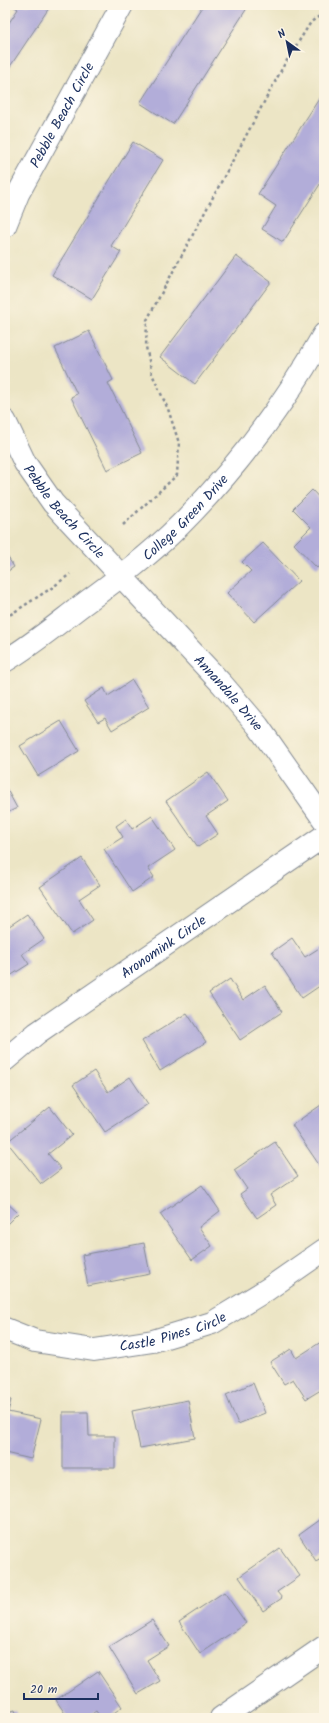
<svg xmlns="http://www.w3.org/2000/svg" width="329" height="1723" font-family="Kalam,sans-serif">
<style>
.building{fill:#b2add9}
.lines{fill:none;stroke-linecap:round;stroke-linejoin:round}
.minor-casing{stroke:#848a92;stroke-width:24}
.path{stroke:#848a92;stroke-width:2.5;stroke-dasharray:3 3;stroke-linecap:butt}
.minor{stroke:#fff;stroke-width:22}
.labels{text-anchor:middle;stroke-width:3;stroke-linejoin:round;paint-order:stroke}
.street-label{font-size:14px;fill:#1b2f5e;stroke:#fcf5e5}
</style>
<rect width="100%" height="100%" fill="#fcf5e5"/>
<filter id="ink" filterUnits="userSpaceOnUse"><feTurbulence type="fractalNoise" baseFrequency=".025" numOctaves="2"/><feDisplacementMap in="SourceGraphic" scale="8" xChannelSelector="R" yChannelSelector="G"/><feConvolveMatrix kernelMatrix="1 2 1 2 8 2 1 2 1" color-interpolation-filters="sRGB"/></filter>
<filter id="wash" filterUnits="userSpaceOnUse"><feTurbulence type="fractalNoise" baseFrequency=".012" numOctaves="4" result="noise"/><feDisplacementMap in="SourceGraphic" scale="16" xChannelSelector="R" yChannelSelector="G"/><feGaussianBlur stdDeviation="0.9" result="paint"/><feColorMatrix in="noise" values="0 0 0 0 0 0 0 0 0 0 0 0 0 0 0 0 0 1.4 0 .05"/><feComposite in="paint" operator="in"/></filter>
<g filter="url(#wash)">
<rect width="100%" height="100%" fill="#ece5c5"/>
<g id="blocks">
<g class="building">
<path d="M 12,5 L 51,5 L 5,74 L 5,29 L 18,9 Z"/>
<path d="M 203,5 L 249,5 L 173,124 L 140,103 Z"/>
<path d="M 324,91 L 324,178 L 283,242 L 262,229 L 276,206 L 258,194 Z"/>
<path d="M 133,142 L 163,160 L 111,246 L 121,252 L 92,299 L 52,275 Z"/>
<path d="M 236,256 L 271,282 L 195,384 L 160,357 Z"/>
<path d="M 89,331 L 113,380 L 108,383 L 142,453 L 107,470 L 71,397 L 77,394 L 55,348 Z"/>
<path d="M 312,490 L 324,503 L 324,561 L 317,568 L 294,544 L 311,527 L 293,509 Z"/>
<path d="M 263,543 L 299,581 L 254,622 L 227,593 L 251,571 L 242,562 Z"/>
<path d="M 5,553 L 14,567 L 5,573 Z"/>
<path d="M 132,680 L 149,707 L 112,730 L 105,718 L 98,722 L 84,701 L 104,688 L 108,696 Z"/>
<path d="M 61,721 L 79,751 L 38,776 L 20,746 Z"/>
<path d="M 208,772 L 228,801 L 206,816 L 218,834 L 198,847 L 166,801 Z"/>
<path d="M 5,786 L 17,808 L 5,814 Z"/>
<path d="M 152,816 L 175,850 L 148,868 L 154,877 L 132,892 L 104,849 L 123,837 L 116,826 L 126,819 L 132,829 Z"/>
<path d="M 82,858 L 100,885 L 79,899 L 93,920 L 72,934 L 40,887 Z"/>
<path d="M 27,914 L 44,939 L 22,954 L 29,964 L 10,976 L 5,968 L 5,929 Z"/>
<path d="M 292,938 L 305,957 L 324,945 L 324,983 L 302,998 L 272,952 Z"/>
<path d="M 230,979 L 243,1000 L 265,985 L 282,1012 L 240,1040 L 209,993 Z"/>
<path d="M 187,1013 L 206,1042 L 160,1071 L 142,1041 Z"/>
<path d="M 94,1071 L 108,1092 L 130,1077 L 148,1104 L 105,1132 L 73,1085 Z"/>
<path d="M 324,1103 L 324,1172 L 292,1125 Z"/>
<path d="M 50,1107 L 72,1135 L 48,1154 L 61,1169 L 41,1184 L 7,1142 Z"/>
<path d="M 275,1142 L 298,1176 L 270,1195 L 276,1205 L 257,1218 L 240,1194 L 247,1189 L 234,1170 Z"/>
<path d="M 202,1185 L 220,1211 L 199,1227 L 212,1246 L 192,1260 L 160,1214 Z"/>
<path d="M 5,1201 L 18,1213 L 5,1226 Z"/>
<path d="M 144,1243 L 150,1274 L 88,1286 L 82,1255 Z"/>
<path d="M 324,1340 L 324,1388 L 306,1399 L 293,1379 L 284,1384 L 270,1362 L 291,1349 L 296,1358 Z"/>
<path d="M 253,1383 L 265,1413 L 238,1424 L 226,1395 Z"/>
<path d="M 5,1399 L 11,1400 L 8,1412 L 41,1419 L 31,1459 L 5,1453 Z"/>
<path d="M 188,1400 L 195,1438 L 140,1448 L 132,1411 Z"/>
<path d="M 63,1412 L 88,1412 L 89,1436 L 115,1436 L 115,1468 L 63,1468 Z"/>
<path d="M 324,1517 L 324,1556 L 316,1561 L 299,1535 Z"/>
<path d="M 280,1548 L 300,1576 L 277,1592 L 282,1598 L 263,1611 L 239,1577 Z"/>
<path d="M 224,1592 L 246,1623 L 200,1654 L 179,1622 Z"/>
<path d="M 152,1620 L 169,1646 L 147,1660 L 160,1681 L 138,1694 L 109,1647 Z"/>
<path d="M 98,1671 L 122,1707 L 107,1718 L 101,1718 L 96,1711 L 86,1718 L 68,1718 L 56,1700 Z"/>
<path d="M 15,1710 L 18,1718 L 5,1718 L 5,1713 Z"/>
</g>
</g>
</g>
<g filter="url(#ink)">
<use href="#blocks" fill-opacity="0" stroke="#848a92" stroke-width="1"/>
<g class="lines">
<defs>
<g id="minor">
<path id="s1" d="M 5,226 L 18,194 L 122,5"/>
<path id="s2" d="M 5,421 L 25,463 L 53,503 L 222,684 L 258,726 L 324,820"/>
<path id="s3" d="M 5,661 C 32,645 56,625 81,606 C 115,581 150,555 180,525 C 236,469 285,403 324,334"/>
<path id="s4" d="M 5,1060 L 37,1033 L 324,836"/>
<path id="s5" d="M 5,1329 L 35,1341 L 94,1350 L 153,1341 L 212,1323 L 268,1289 L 324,1250"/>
<path d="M 221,1718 L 324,1647"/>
</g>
</defs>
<use href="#minor" class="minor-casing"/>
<g class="path">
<path d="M 123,525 L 177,475 L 179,443 L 168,409 L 152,374 L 146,347 L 147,320 L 284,65 L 311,22 L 324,13"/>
<path d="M 5,618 L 53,587 L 70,574"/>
</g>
<use href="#minor" class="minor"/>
</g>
</g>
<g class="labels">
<g class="street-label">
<text dy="5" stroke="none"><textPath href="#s1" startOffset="125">Pebble Beach Circle</textPath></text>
<text dy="5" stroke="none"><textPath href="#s2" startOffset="109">Pebble Beach Circle</textPath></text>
<text dy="5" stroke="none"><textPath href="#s3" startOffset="231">College Green Drive</textPath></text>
<text dy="5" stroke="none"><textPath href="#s2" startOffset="354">Annandale Drive</textPath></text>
<text dy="5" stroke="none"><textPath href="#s4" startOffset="195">Aronomink Circle</textPath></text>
<text dy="5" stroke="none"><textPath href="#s5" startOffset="173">Castle Pines Circle</textPath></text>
</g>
</g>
<rect width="329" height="1723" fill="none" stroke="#fcf5e5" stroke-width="20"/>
<g transform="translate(287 42) rotate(327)" stroke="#fcf5e5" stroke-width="3" paint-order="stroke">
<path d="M0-3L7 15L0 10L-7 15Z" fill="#1b2f5e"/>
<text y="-6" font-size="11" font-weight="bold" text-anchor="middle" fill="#1b2f5e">N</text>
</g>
<path d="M24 1693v6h74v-6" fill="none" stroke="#1b2f5e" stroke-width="2"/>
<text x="30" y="1693" font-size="12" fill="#1b2f5e" stroke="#fcf5e5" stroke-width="3" paint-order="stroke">20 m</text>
</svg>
